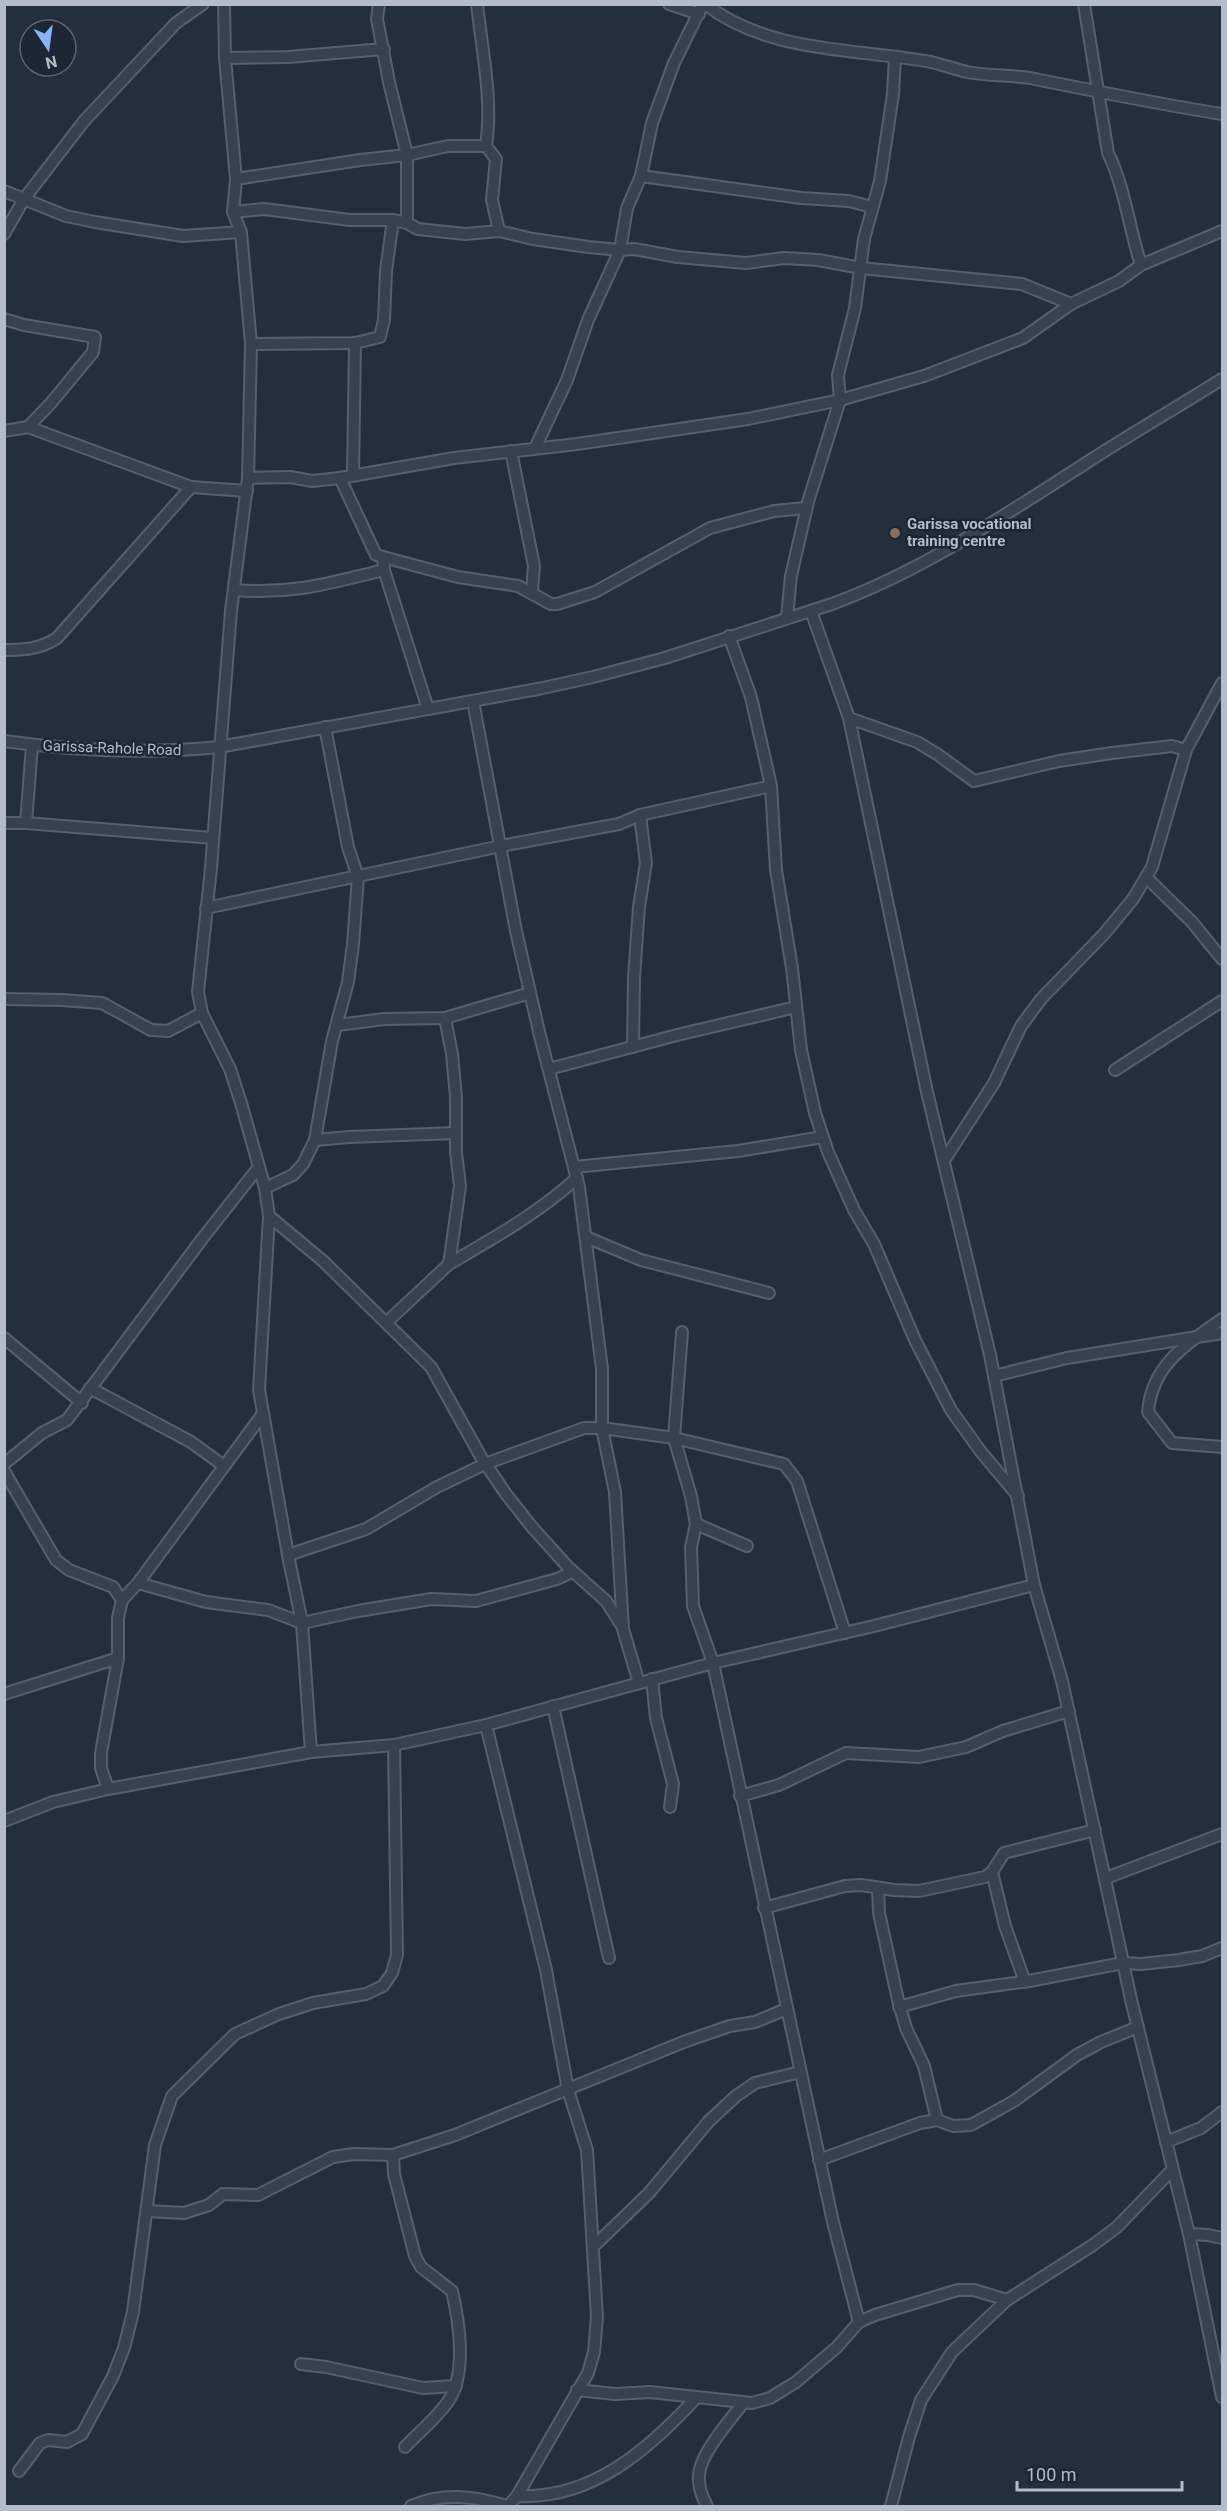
<svg xmlns="http://www.w3.org/2000/svg" width="1227" height="2511" font-family="Roboto,sans-serif">
<style>
.lines{fill:none;stroke-linecap:round;stroke-linejoin:round}
.street-casing{stroke:#565f6c;stroke-width:14}
.street{stroke:#38414e;stroke-width:10}
.education-dot{fill:#8d6e63;stroke:#1d2633;stroke-width:2}
.labels{text-anchor:middle;stroke-width:5;stroke-linejoin:round;paint-order:stroke}
.poi-label{font-size:15px;font-weight:bold;fill:#b4bcc9;stroke:#1d2633;text-anchor:start}
.street-label{font-size:15px;fill:#b4bcc9;stroke:#1d2633}
</style>
<rect width="100%" height="100%" fill="#242f3e"/>
<g class="lines">
<defs>
<g id="street">
<path d="M 224,4 L 225,58 L 236,179 L 233,212 L 241,232 L 251,344 L 248,478 L 231,611 L 211,868 L 198,992 L 202,1013 L 230,1069 L 241,1103 L 265,1188 L 269,1216 L 259,1390 L 288,1555 L 302,1623 L 311,1752"/>
<path d="M 379,4 L 377,19 L 389,82 L 407,155 L 407,223"/>
<path d="M 477,4 C 482,51 493,100 486,146 L 496,159 L 492,200 L 499,231"/>
<path d="M 669,4 L 699,14"/>
<path d="M 705,4 C 770,54 855,48 931,62 C 943,65 955,69 967,72 C 987,76 1009,75 1030,78 C 1094,91 1158,104 1222,114"/>
<path d="M 1084,4 L 1108,153 C 1125,188 1129,228 1141,265"/>
<path d="M 225,58 L 288,57 L 384,49"/>
<path d="M 641,176 L 801,198 L 849,201 L 872,207"/>
<path d="M 236,179 L 360,160 L 407,155 L 448,146 L 486,146"/>
<path d="M 4,191 L 66,216 L 95,222 L 183,236 L 241,232"/>
<path d="M 233,212 L 264,209 L 350,220 L 393,220 L 407,223 L 418,229 L 465,234 L 499,231 L 533,239 L 588,247 L 620,250 L 634,249 L 678,257 L 746,263 L 784,258 L 818,260 L 861,268 L 1022,284 L 1071,304"/>
<path d="M 4,234 L 24,199 L 84,121 L 176,23 L 203,4"/>
<path d="M 4,319 L 24,325 L 95,337 L 93,352 L 51,403 L 28,427"/>
<path d="M 251,344 L 355,343 L 380,337 L 384,320 L 386,271 L 393,220"/>
<path d="M 4,431 L 28,427 L 191,487 L 247,491"/>
<path d="M 535,448 L 567,380 L 588,320 L 620,250 L 627,208 L 641,176 L 652,123 L 674,63 L 703,4"/>
<path d="M 511,451 L 534,566 L 532,591"/>
<path d="M 353,475 L 355,343"/>
<path d="M 248,478 L 290,477 L 312,481 L 340,478 L 454,458 L 577,444 L 748,419 L 840,400 L 924,376 L 1023,338 L 1071,304 L 1119,281 L 1141,265 L 1222,231"/>
<path d="M 340,478 L 376,555 L 383,557 L 384,570 L 428,709"/>
<path d="M 383,557 L 458,577 L 518,586 L 551,604 L 557,604 L 595,592 L 710,528 L 774,511 L 806,508"/>
<path d="M 234,590 C 291,595 330,583 384,570"/>
<path d="M 811,611 L 849,718 L 927,1092 L 990,1355 L 1034,1585 L 1062,1681 L 1132,2004 L 1189,2234 L 1222,2397"/>
<path d="M 787,617 L 791,576 L 808,502 L 840,400 L 838,375 L 855,308 L 864,239 L 880,181 L 893,94 L 895,57"/>
<path d="M 729,636 L 751,697 L 771,786 L 776,870 L 792,968 L 801,1050 L 815,1113 L 828,1152 L 854,1210 L 874,1244 L 915,1340 L 951,1410 L 981,1452 L 1018,1496"/>
<path d="M 4,650 C 25,650 40,649 57,638 L 191,487"/>
<path d="M 473,701 L 516,931 L 540,1036 L 579,1187 L 602,1369 L 602,1428 L 615,1492 L 623,1629 L 639,1683"/>
<path d="M 849,718 L 917,742 L 937,754 L 974,781 L 1059,761 L 1112,753 L 1172,746 L 1186,750"/>
<path d="M 4,741 C 75,751 148,754 219,747 L 538,689 L 593,677 L 665,658 L 832,604 C 922,571 1003,516 1083,465 C 1129,435 1176,408 1222,379"/>
<path d="M 4,823 L 26,823 L 212,838"/>
<path d="M 26,823 L 32,745"/>
<path d="M 1146,877 L 1192,922 L 1222,959"/>
<path d="M 206,908 L 501,846 L 619,824 L 640,815 L 771,786"/>
<path d="M 4,999 L 62,1000 L 102,1003 L 151,1030 L 168,1031 L 202,1013"/>
<path d="M 338,1025 L 384,1019 L 445,1018 L 530,993"/>
<path d="M 633,1047 L 634,977 L 639,907 L 646,863 L 640,815"/>
<path d="M 549,1069 L 677,1035 L 796,1007"/>
<path d="M 1115,1070 L 1222,1001"/>
<path d="M 315,1140 L 349,1137 L 456,1133"/>
<path d="M 945,1159 L 994,1083 L 1021,1026 L 1041,999 L 1104,934 L 1133,899 L 1152,867 L 1186,750 L 1222,683"/>
<path d="M 574,1167 L 738,1151 L 823,1137"/>
<path d="M 265,1188 L 293,1175 L 303,1164 L 315,1140 L 332,1041 L 348,982 L 353,944 L 358,877 L 348,847 L 325,727"/>
<path d="M 269,1216 L 323,1261 L 431,1367 L 481,1457 L 506,1494 L 532,1527 L 568,1567 L 606,1601 L 622,1626"/>
<path d="M 586,1237 L 641,1260 L 769,1293"/>
<path d="M 449,1264 C 495,1237 537,1214 577,1178"/>
<path d="M 1222,1319 C 1187,1344 1152,1364 1148,1412 L 1172,1443 L 1222,1447"/>
<path d="M 387,1322 L 449,1264 L 450,1258 L 460,1186 L 456,1152 L 456,1097 L 452,1054 L 445,1018"/>
<path d="M 682,1332 L 674,1438 L 691,1496 L 696,1524 L 691,1547 L 693,1606 L 713,1663 L 833,2222 L 859,2322"/>
<path d="M 4,1338 L 82,1403"/>
<path d="M 994,1376 L 1067,1358 L 1222,1333"/>
<path d="M 90,1388 L 191,1442 L 224,1466"/>
<path d="M 4,1464 L 42,1433 L 67,1420 L 202,1239 L 258,1168"/>
<path d="M 4,1471 L 56,1560 L 69,1570 L 113,1587 L 122,1600"/>
<path d="M 696,1524 L 747,1546"/>
<path d="M 288,1555 L 366,1529 L 437,1487 L 485,1464 L 584,1428 L 602,1428 L 674,1438 L 784,1464 L 797,1481 L 845,1633"/>
<path d="M 138,1583 L 206,1602 L 268,1610 L 302,1623 L 358,1611 L 431,1599 L 476,1601 L 557,1579 L 572,1572"/>
<path d="M 652,1679 L 656,1718 L 673,1784 L 670,1807"/>
<path d="M 4,1694 L 118,1658"/>
<path d="M 553,1706 L 609,1958"/>
<path d="M 486,1725 L 546,1970 L 568,2090 L 587,2150 L 597,2317 L 594,2352 L 588,2373 L 517,2496 L 508,2506"/>
<path d="M 108,1789 L 101,1768 L 101,1753 L 118,1658 L 118,1618 L 122,1600 L 138,1583 L 262,1415"/>
<path d="M 740,1796 L 779,1785 L 846,1753 L 919,1757 L 966,1747 L 1003,1731 L 1069,1711"/>
<path d="M 4,1821 L 53,1802 L 108,1789 L 311,1752 L 394,1745 L 486,1725 L 713,1663 L 874,1626 L 1034,1585"/>
<path d="M 992,1872 L 1005,1926 L 1025,1982"/>
<path d="M 1106,1878 L 1222,1834"/>
<path d="M 878,1888 L 879,1913 L 898,2000 L 906,2028 L 924,2066 L 937,2120"/>
<path d="M 764,1908 L 845,1886 L 861,1885 L 894,1890 L 919,1891 L 985,1877 L 992,1872 L 1004,1853 L 1095,1830"/>
<path d="M 899,2007 L 956,1991 L 1029,1981 L 1123,1963 L 1141,1964 L 1179,1960 L 1202,1956 L 1222,1948"/>
<path d="M 1166,2142 L 1201,2128 L 1222,2112"/>
<path d="M 393,2155 L 394,2174 L 415,2256 L 421,2267 L 452,2291 C 459,2321 467,2372 449,2400 C 438,2417 419,2432 405,2447"/>
<path d="M 819,2160 L 920,2123 L 937,2120 L 953,2126 L 971,2125 L 1014,2101 L 1077,2055 L 1101,2042 L 1138,2027"/>
<path d="M 147,2211 L 184,2213 L 209,2205 L 223,2194 L 258,2195 L 333,2157 L 354,2154 L 393,2155 L 455,2135 L 686,2041 L 730,2026 L 755,2022 L 786,2009"/>
<path d="M 1189,2234 L 1208,2235 L 1222,2238"/>
<path d="M 594,2246 L 649,2193 L 709,2121 L 736,2096 L 755,2083 L 800,2072"/>
<path d="M 301,2364 L 326,2367 L 423,2388 L 456,2386"/>
<path d="M 577,2390 L 615,2394 L 650,2392 L 752,2403 L 770,2398 L 796,2382 L 837,2347 L 859,2322 L 875,2315 L 958,2290 L 974,2290 L 1007,2300"/>
<path d="M 19,2471 L 40,2443 L 48,2440 L 67,2442 L 82,2434 L 113,2376 L 124,2348 L 133,2312 L 155,2145 L 172,2096 L 235,2034 L 279,2014 L 313,2003 L 366,1994 L 383,1986 L 392,1973 L 397,1955 L 394,1745"/>
<path d="M 517,2496 C 591,2500 648,2450 696,2398"/>
<path d="M 411,2506 C 443,2492 474,2496 507,2506"/>
<path d="M 707,2506 C 702,2497 698,2486 699,2475 C 700,2454 730,2420 743,2403"/>
<path d="M 891,2506 L 909,2437 L 921,2400 L 952,2352 L 1007,2300 L 1093,2245 L 1117,2227 L 1172,2170"/>
</g>
</defs>
<use href="#street" class="street-casing"/>
<use href="#street" class="street"/>
</g>
<circle class="education-dot" cx="895" cy="533" r="6"/>
<g class="labels">
<g class="poi-label">
<text x="907" y="529">Garissa vocational<tspan x="907" dy="17">training centre</tspan></text>
</g>
<g class="street-label">
<text transform="translate(112 748) rotate(2)" y="5">Garissa-Rahole Road</text>
</g>
</g>
<rect width="1227" height="2511" fill="none" stroke="#b4bcc9" stroke-width="12"/>
<g transform="translate(48 48) rotate(167)"><circle r="28" fill="#1d2633" stroke="#59626f" stroke-width="1.5"/>
<path d="M0-4.5L10 22L0 15L-10 22Z" fill="#8ab4f8"/>
<text y="-9" font-size="16" font-weight="bold" text-anchor="middle" fill="#b4bcc9">N</text>
</g>
<path d="M1017 2481v9h165v-9" fill="none" stroke="#b4bcc9" stroke-width="3"/>
<text x="1026" y="2481" font-size="18" fill="#b4bcc9" stroke="#1d2633" stroke-width="4.5" paint-order="stroke">100 m</text>
</svg>
